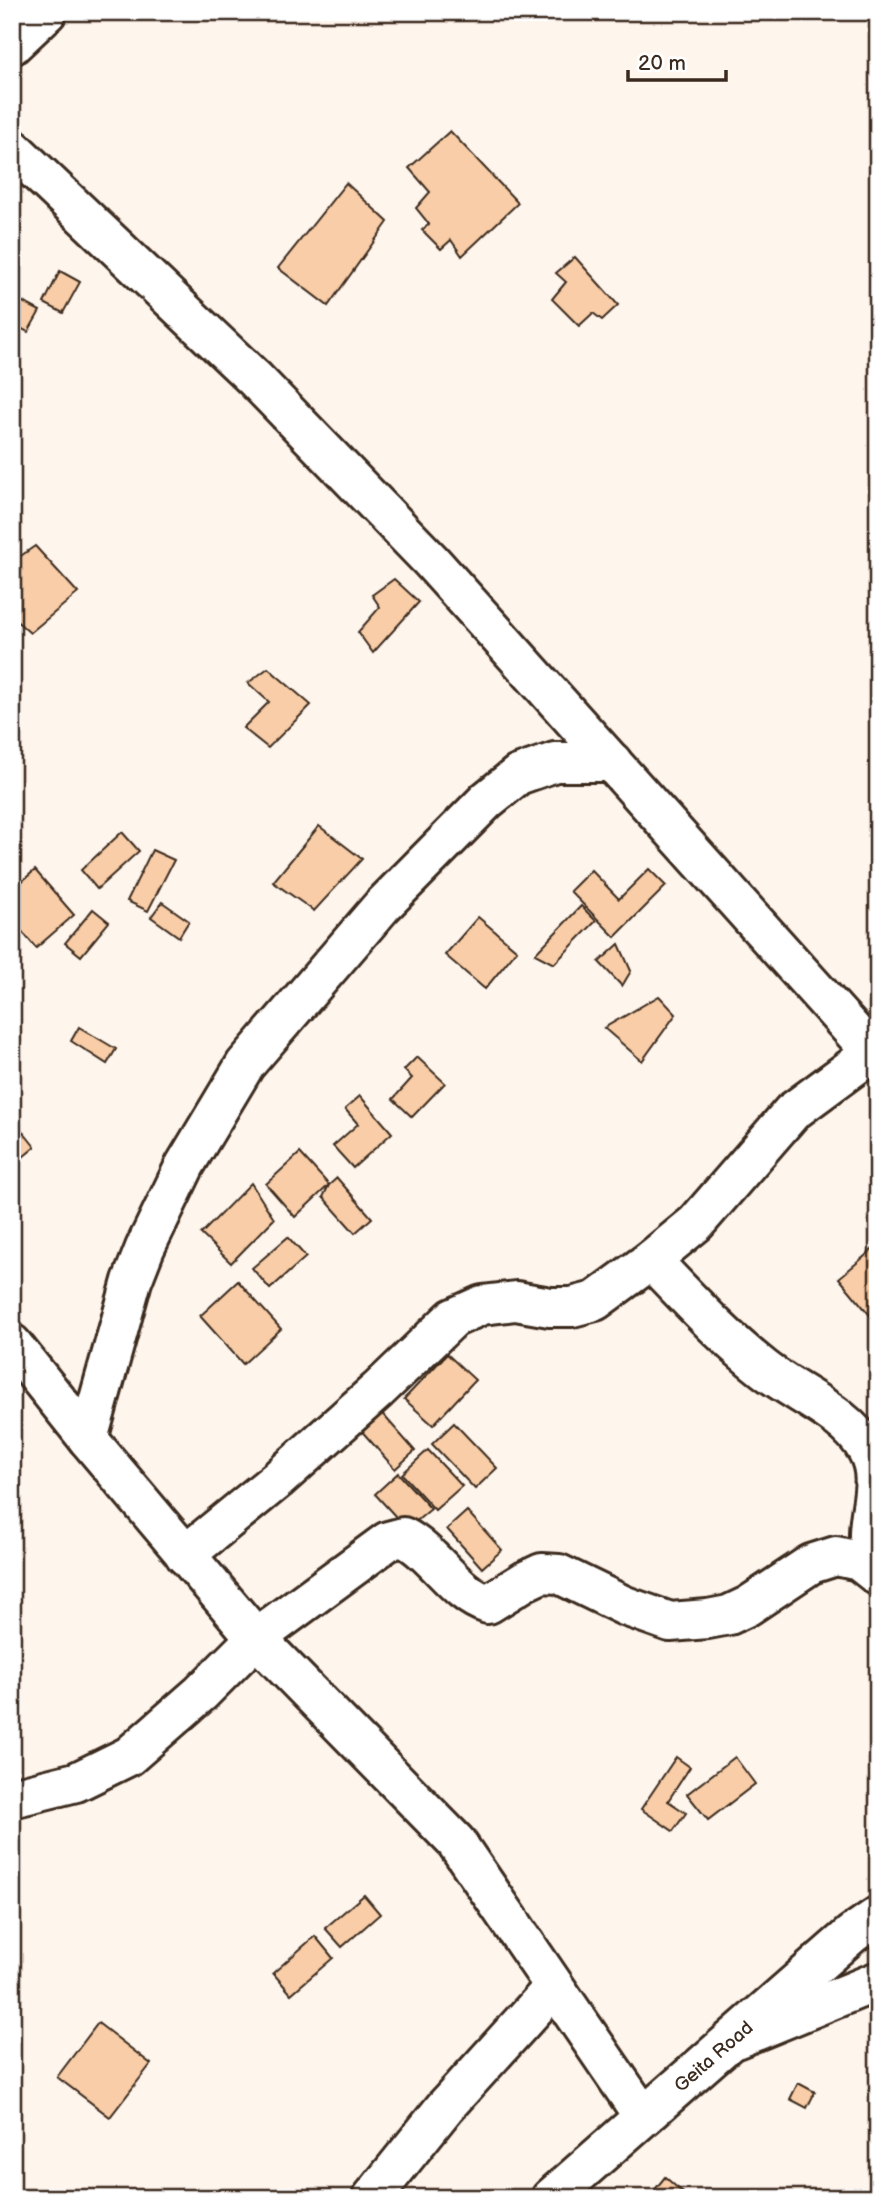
<svg xmlns="http://www.w3.org/2000/svg" width="890" height="2210" font-family="'Balsamiq Sans',sans-serif">
<style>
.building{fill:#f8cda7;stroke:#3b2a1e;stroke-width:2}
.lines{fill:none;stroke-linecap:round;stroke-linejoin:round}
.minor-casing{stroke:#3b2a1e;stroke-width:44}
.highway-casing{stroke:#3b2a1e;stroke-width:44}
.minor{stroke:#fff;stroke-width:38}
.highway{stroke:#fff;stroke-width:38}
.labels{text-anchor:middle;stroke-width:7;stroke-linejoin:round;paint-order:stroke}
.street-label{font-size:19px;fill:#3b2a1e;stroke:#fff}
</style>
<rect width="100%" height="100%" fill="#fef5ed"/>
<filter id="ink" filterUnits="userSpaceOnUse"><feTurbulence type="fractalNoise" baseFrequency=".0143" numOctaves="2"/><feDisplacementMap in="SourceGraphic" scale="14" xChannelSelector="R" yChannelSelector="G"/><feConvolveMatrix kernelMatrix="1 2 1 2 8 2 1 2 1" color-interpolation-filters="sRGB"/></filter>
<g filter="url(#ink)">
<g class="building">
<path d="M 450,131 L 518,203 L 462,256 L 451,240 L 441,249 L 422,230 L 429,224 L 416,208 L 430,192 L 409,168 Z"/>
<path d="M 346,183 L 388,222 L 328,306 L 278,268 Z"/>
<path d="M 575,257 L 618,305 L 602,320 L 593,313 L 579,326 L 552,299 L 566,282 L 556,273 Z"/>
<path d="M 60,271 L 80,282 L 63,313 L 44,303 Z"/>
<path d="M 21,301 L 40,311 L 28,332 L 12,324 L 12,318 Z"/>
<path d="M 35,546 L 78,593 L 30,633 L 12,617 L 12,562 Z"/>
<path d="M 394,579 L 419,602 L 373,653 L 358,632 L 380,607 L 372,595 Z"/>
<path d="M 268,668 L 311,705 L 268,748 L 243,728 L 269,702 L 248,683 Z"/>
<path d="M 319,826 L 362,859 L 314,911 L 273,882 Z"/>
<path d="M 122,832 L 139,851 L 97,889 L 81,870 Z"/>
<path d="M 152,850 L 174,860 L 148,911 L 127,901 Z"/>
<path d="M 649,869 L 666,886 L 615,937 L 570,891 L 591,870 L 619,899 Z"/>
<path d="M 35,870 L 74,915 L 36,948 L 12,920 L 12,890 Z"/>
<path d="M 162,902 L 189,921 L 179,937 L 151,917 Z"/>
<path d="M 581,906 L 596,921 L 554,964 L 535,954 Z"/>
<path d="M 93,909 L 109,922 L 81,956 L 65,943 Z"/>
<path d="M 478,917 L 517,950 L 485,989 L 445,955 Z"/>
<path d="M 619,944 L 631,971 L 622,986 L 599,962 Z"/>
<path d="M 659,996 L 676,1014 L 642,1061 L 604,1028 Z"/>
<path d="M 79,1027 L 116,1049 L 107,1064 L 71,1041 Z"/>
<path d="M 417,1057 L 445,1083 L 412,1117 L 393,1099 L 412,1078 L 404,1070 Z"/>
<path d="M 360,1096 L 392,1133 L 353,1168 L 333,1146 L 358,1124 L 345,1109 Z"/>
<path d="M 12,1118 L 35,1147 L 12,1166 Z"/>
<path d="M 300,1153 L 329,1185 L 295,1217 L 266,1184 Z"/>
<path d="M 337,1178 L 372,1218 L 355,1233 L 323,1197 L 329,1185 Z"/>
<path d="M 251,1183 L 274,1219 L 231,1263 L 201,1234 Z"/>
<path d="M 288,1237 L 306,1257 L 270,1289 L 252,1268 Z"/>
<path d="M 878,1245 L 878,1325 L 839,1278 Z"/>
<path d="M 238,1281 L 281,1329 L 243,1364 L 200,1316 Z"/>
<path d="M 447,1354 L 475,1380 L 433,1425 L 404,1399 Z"/>
<path d="M 379,1410 L 415,1451 L 395,1469 L 359,1428 Z"/>
<path d="M 454,1423 L 497,1468 L 475,1489 L 432,1444 Z"/>
<path d="M 428,1450 L 462,1486 L 435,1510 L 402,1474 Z"/>
<path d="M 398,1473 L 431,1509 L 407,1529 L 375,1494 Z"/>
<path d="M 467,1511 L 502,1550 L 482,1568 L 447,1529 Z"/>
<path d="M 676,1757 L 690,1767 L 668,1801 L 686,1813 L 673,1831 L 641,1809 Z"/>
<path d="M 735,1757 L 755,1784 L 708,1820 L 687,1794 Z"/>
<path d="M 364,1895 L 380,1914 L 342,1947 L 325,1928 Z"/>
<path d="M 315,1936 L 333,1958 L 291,1994 L 273,1973 Z"/>
<path d="M 98,2023 L 151,2064 L 110,2117 L 57,2077 Z"/>
<path d="M 798,2083 L 815,2092 L 807,2108 L 790,2099 Z"/>
<path d="M 665,2177 L 689,2198 L 648,2198 Z"/>
</g>
<g class="lines">
<defs>
<g id="minor">
<path d="M 12,45 L 47,12"/>
<path d="M 12,148 L 255,379 L 431,561 L 878,1059"/>
<path d="M 651,1260 C 687,1297 722,1336 763,1368 C 795,1394 847,1413 867,1450 C 883,1478 869,1506 869,1535 C 870,1545 874,1556 878,1565"/>
<path d="M 12,1344 L 88,1439 L 256,1638 L 456,1842 L 643,2116"/>
<path d="M 88,1439 L 132,1281 L 145,1248 L 185,1165 L 245,1065 L 382,906 L 487,800 L 518,775 L 555,762 L 612,762"/>
<path d="M 185,1555 L 277,1480 L 378,1390 L 453,1318 L 482,1305 L 516,1301 L 550,1307 L 572,1307 L 595,1301 L 651,1260 L 696,1223 L 792,1112 L 872,1053"/>
<path d="M 12,1798 L 76,1782 L 129,1756 L 201,1693 L 256,1638 L 388,1541 L 403,1537 C 435,1553 455,1594 488,1604 L 525,1581 L 542,1573 L 559,1574 L 625,1606 L 670,1622 L 708,1619 L 729,1615 L 748,1606 L 811,1564 L 836,1556 L 859,1561 L 878,1576"/>
<path d="M 736,2039 L 878,1981"/>
<path d="M 372,2198 L 445,2107 L 554,1987"/>
</g>
<path id="highway" d="M 551,2198 L 852,1934 L 878,1916"/>
</defs>
<use href="#minor" class="minor-casing"/>
<use href="#highway" class="highway-casing"/>
<use href="#minor" class="minor"/>
<use href="#highway" class="highway"/>
</g>
</g>
<g class="labels">
<g class="street-label">
<text transform="translate(713 2056) rotate(-41)" y="7">Geita Road</text>
</g>
</g>
<rect width="890" height="2210" fill="none" stroke="#fff" stroke-width="42"/>
<rect x="21" y="21" width="848" height="2168" fill="none" stroke="#3b2a1e" stroke-width="2.5" filter="url(#ink)"/>
<path d="M628 70v10h98v-10" fill="none" stroke="#3b2a1e" stroke-width="3.5"/>
<text x="638" y="70" font-size="21" fill="#3b2a1e" stroke="#ffffff" stroke-width="5" paint-order="stroke">20 m</text>
</svg>
